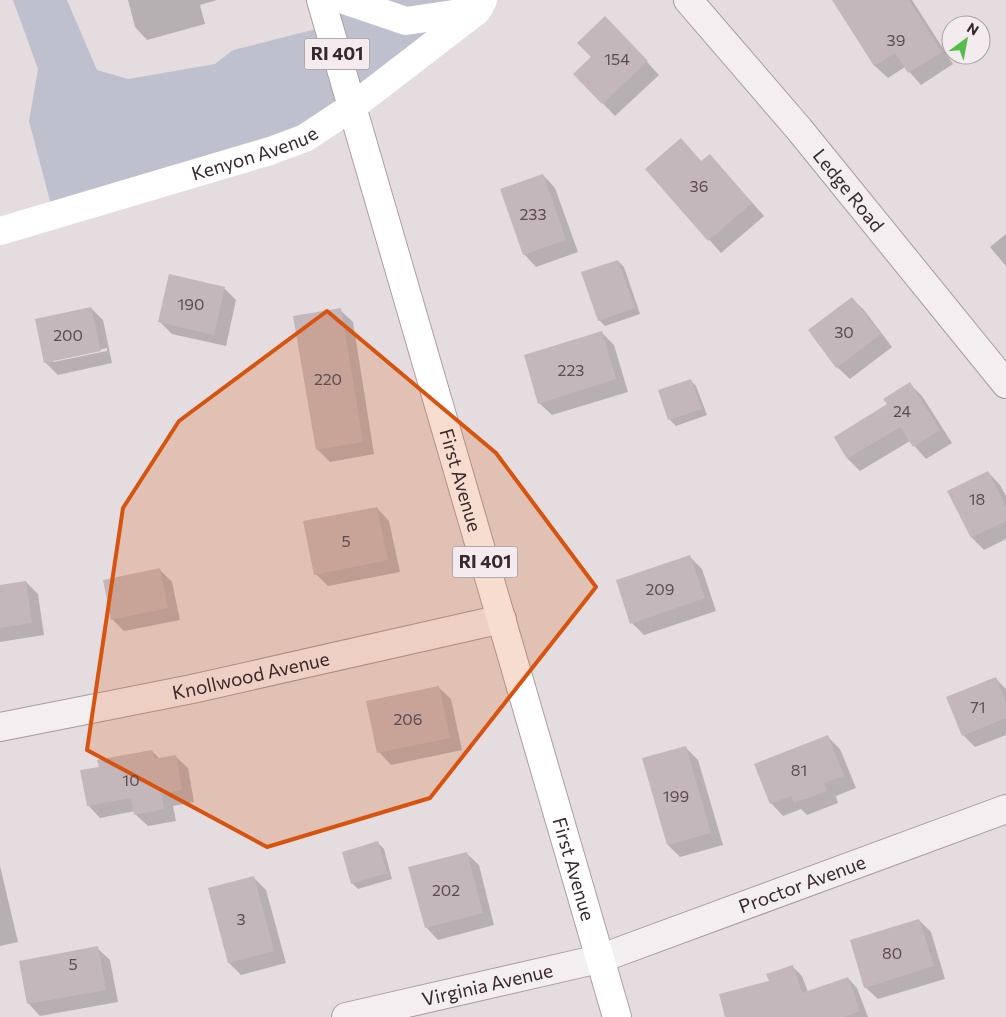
<svg xmlns="http://www.w3.org/2000/svg" width="1006" height="1017" font-family="Commissioner,sans-serif">
<style>
.green{fill:#bec1cd}
.shadow{fill:#0003;fill-rule:evenodd}
.building{fill:#c4b7bb}
.lines{fill:none;stroke-linecap:round;stroke-linejoin:round}
.street-casing{stroke:#a79b9f;stroke-width:30}
.primary-casing{stroke:#af9da3;stroke-width:30}
.street{stroke:#f3eef0;stroke-width:28}
.secondary{stroke:#fff;stroke-width:28}
.primary{stroke:#fff;stroke-width:28}
.marked{fill:#d6540f;fill-opacity:0.2;stroke:#d6540f;stroke-width:4;stroke-linejoin:round}
.labels{text-anchor:middle;stroke-width:4;stroke-linejoin:round;paint-order:stroke}
.number-label{font-size:16px;fill:#5c4c50}
.shield{fill:#f3ebee;stroke:#716266;stroke-width:1}
.shield-label{font-size:18px;font-weight:bold;fill:#39282c}
.street-label{font-size:19px;fill:#39282c;stroke:#f3ebee}
</style>
<rect width="100%" height="100%" fill="#e5dcdf"/>
<path class="green" d="M 13,0 L 67,0 L 97,70 L 128,79 L 215,64 L 233,50 L 324,27 L 323,0 L 467,0 L 459,12 L 274,148 L 52,209 L 29,121 L 38,69 Z"/>
<g class="shadow">
<path d="M 128,0 L 217,0 L 200,5 L 205,24 L 147,40 L 135,27 Z"/>
<path d="M 833,0 L 912,0 L 953,64 L 921,85 L 905,67 L 888,78 L 875,66 Z"/>
<path d="M 618,30 L 659,75 L 615,116 L 575,74 Z"/>
<path d="M 681,140 L 702,162 L 710,155 L 764,216 L 721,253 L 646,169 Z"/>
<path d="M 543,175 L 555,188 L 578,252 L 536,267 L 524,254 Z"/>
<path d="M 1006,234 L 1006,266 L 990,247 Z"/>
<path d="M 618,261 L 624,267 L 640,314 L 605,326 L 599,320 Z"/>
<path d="M 224,288 L 236,300 L 226,346 L 172,334 L 160,322 Z"/>
<path d="M 851,298 L 864,310 L 892,347 L 850,379 L 837,367 Z"/>
<path d="M 91,308 L 103,320 L 112,363 L 58,375 L 45,362 ZM 107,348 L 107,351 L 53,362 L 53,360 Z"/>
<path d="M 340,310 L 353,322 L 374,454 L 330,462 L 317,449 Z"/>
<path d="M 601,332 L 614,345 L 628,392 L 552,415 L 539,403 Z"/>
<path d="M 690,380 L 696,386 L 707,415 L 676,426 L 670,420 L 659,391 Z"/>
<path d="M 910,384 L 922,396 L 952,443 L 926,459 L 910,441 L 860,471 L 848,459 L 835,438 L 888,405 Z"/>
<path d="M 988,472 L 1000,485 L 1006,496 L 1006,539 L 984,550 L 972,538 Z"/>
<path d="M 377,508 L 389,521 L 400,572 L 328,586 L 316,574 Z"/>
<path d="M 689,556 L 702,569 L 716,611 L 644,635 L 632,623 Z"/>
<path d="M 160,570 L 172,582 L 180,620 L 124,631 L 112,619 Z"/>
<path d="M 26,582 L 38,594 L 44,635 L 0,642 L 0,586 Z"/>
<path d="M 995,678 L 1006,689 L 1006,735 L 975,747 L 963,735 Z"/>
<path d="M 438,687 L 451,699 L 462,750 L 391,765 L 379,752 Z"/>
<path d="M 828,737 L 840,749 L 856,788 L 836,796 L 838,803 L 807,815 L 801,809 L 783,816 L 771,803 Z"/>
<path d="M 686,748 L 698,760 L 723,845 L 680,857 L 668,845 L 644,759 Z"/>
<path d="M 152,751 L 160,759 L 175,756 L 188,768 L 194,802 L 173,806 L 176,821 L 148,826 L 135,814 L 135,811 L 100,818 L 88,805 Z"/>
<path d="M 378,843 L 384,849 L 392,879 L 358,889 L 352,883 Z"/>
<path d="M 466,853 L 479,865 L 494,925 L 438,940 L 426,927 Z"/>
<path d="M 0,866 L 18,942 L 0,946 Z"/>
<path d="M 254,878 L 266,890 L 286,963 L 241,975 L 229,963 Z"/>
<path d="M 919,920 L 931,932 L 945,979 L 878,999 L 865,987 Z"/>
<path d="M 97,948 L 110,960 L 118,1002 L 40,1016 L 28,1003 Z"/>
<path d="M 793,967 L 802,976 L 808,992 L 848,978 L 857,988 L 868,1017 L 726,1017 L 770,981 Z"/>
</g>
<g class="building">
<path d="M 832,0 L 909,0 L 942,52 L 908,73 L 895,53 L 874,66 Z"/>
<path d="M 605,16 L 648,61 L 602,104 L 573,74 L 591,57 L 577,43 Z"/>
<path d="M 681,138 L 701,161 L 710,154 L 752,203 L 708,241 L 645,169 Z"/>
<path d="M 543,174 L 566,240 L 523,255 L 500,189 Z"/>
<path d="M 618,260 L 635,308 L 598,321 L 581,272 Z"/>
<path d="M 169,274 L 225,287 L 214,335 L 158,322 Z"/>
<path d="M 852,297 L 881,334 L 836,368 L 808,330 Z"/>
<path d="M 91,307 L 101,351 L 44,363 L 35,319 Z"/>
<path d="M 341,308 L 363,442 L 316,450 L 293,316 Z"/>
<path d="M 602,331 L 616,379 L 538,404 L 524,355 Z"/>
<path d="M 691,379 L 702,409 L 668,420 L 658,390 Z"/>
<path d="M 910,382 L 940,430 L 913,447 L 900,427 L 847,459 L 834,437 L 887,404 L 883,399 Z"/>
<path d="M 988,471 L 1006,507 L 1006,521 L 971,538 L 947,491 Z"/>
<path d="M 377,507 L 388,560 L 314,575 L 303,521 Z"/>
<path d="M 690,555 L 705,598 L 630,624 L 616,580 Z"/>
<path d="M 160,568 L 168,608 L 111,620 L 103,580 Z"/>
<path d="M 26,581 L 32,623 L 0,628 L 0,585 Z"/>
<path d="M 996,677 L 1006,703 L 1006,718 L 962,736 L 946,697 Z"/>
<path d="M 439,686 L 450,738 L 377,753 L 366,701 Z"/>
<path d="M 828,735 L 844,776 L 824,783 L 827,791 L 794,803 L 791,796 L 770,804 L 754,764 Z"/>
<path d="M 686,746 L 711,833 L 667,845 L 642,758 Z"/>
<path d="M 152,750 L 154,759 L 176,755 L 182,790 L 161,794 L 164,809 L 134,815 L 131,798 L 87,806 L 80,770 L 99,767 L 97,760 Z"/>
<path d="M 378,841 L 387,873 L 351,884 L 342,852 Z"/>
<path d="M 467,852 L 483,913 L 425,928 L 408,867 Z"/>
<path d="M 254,876 L 274,951 L 228,963 L 208,888 Z"/>
<path d="M 919,919 L 934,966 L 864,988 L 850,940 Z"/>
<path d="M 98,946 L 106,990 L 27,1004 L 19,961 Z"/>
<path d="M 793,965 L 802,993 L 848,977 L 860,1011 L 844,1017 L 725,1017 L 719,994 L 769,981 L 766,974 Z"/>
</g>
<g class="lines">
<defs>
<g id="street">
<path id="s1" d="M 688,0 L 799,129 L 1006,384"/>
<path id="s2" d="M 0,727 L 192,689 L 502,619"/>
<path id="s3" d="M 346,1017 L 599,959 L 1006,809"/>
</g>
<g id="primary">
<path id="s5" d="M 321,0 L 617,1017"/>
</g>
</defs>
<use href="#street" class="street-casing"/>
<use href="#primary" class="primary-casing"/>
<use href="#street" class="street"/>
<g class="secondary">
<path d="M 344,0 L 406,21 L 475,11"/>
<path id="s4" d="M 0,231 L 270,151 L 305,138 L 352,107 L 477,11 L 483,0"/>
</g>
<use href="#primary" class="primary"/>
</g>
<path class="marked" d="M 327,311 L 496,453 L 596,587 L 430,798 L 267,847 L 87,750 L 123,508 L 179,421 Z"/>
<g class="labels">
<g class="number-label">
<text x="896" y="46">39</text>
<text x="617" y="65">154</text>
<text x="699" y="192">36</text>
<text x="533" y="220">233</text>
<text x="191" y="310">190</text>
<text x="844" y="338">30</text>
<text x="68" y="341">200</text>
<text x="571" y="376">223</text>
<text x="328" y="385">220</text>
<text x="902" y="417">24</text>
<text x="977" y="505">18</text>
<text x="346" y="547">5</text>
<text x="660" y="595">209</text>
<text x="978" y="713">71</text>
<text x="408" y="725">206</text>
<text x="799" y="776">81</text>
<text x="131" y="786">10</text>
<text x="676" y="802">199</text>
<text x="446" y="896">202</text>
<text x="241" y="925">3</text>
<text x="892" y="959">80</text>
<text x="73" y="970">5</text>
</g>
<g class="shield">
<rect x="304.5" y="38.5" width="65" height="31" rx="4"/>
<rect x="452.5" y="546.5" width="65" height="31" rx="4"/>
</g>
<g class="shield-label">
<text x="337" y="60">RI 401</text>
<text x="485" y="568">RI 401</text>
</g>
<g class="street-label">
<text dy="7" stroke="none"><textPath href="#s4" startOffset="266">Kenyon Avenue</textPath></text>
<text dy="7" stroke="none"><textPath href="#s1" startOffset="249">Ledge Road</textPath></text>
<text dy="7" stroke="none"><textPath href="#s5" startOffset="500">First Avenue</textPath></text>
<text dy="7" stroke="none"><textPath href="#s2" startOffset="256">Knollwood Avenue</textPath></text>
<text dy="7" stroke="none"><textPath href="#s5" startOffset="905">First Avenue</textPath></text>
<text dy="7" stroke="none"><textPath href="#s3" startOffset="476">Proctor Avenue</textPath></text>
<text dy="7" stroke="none"><textPath href="#s3" startOffset="145">Virginia Avenue</textPath></text>
</g>
</g>
<g transform="translate(966 40) rotate(32)"><circle r="24" fill="#f3ebee" stroke="#a99da0"/>
<path d="M0-4L9 19L0 12L-9 19Z" fill="#54be4d"/>
<text y="-8" font-size="14" font-weight="bold" text-anchor="middle" fill="#39282c">N</text>
</g>
</svg>
